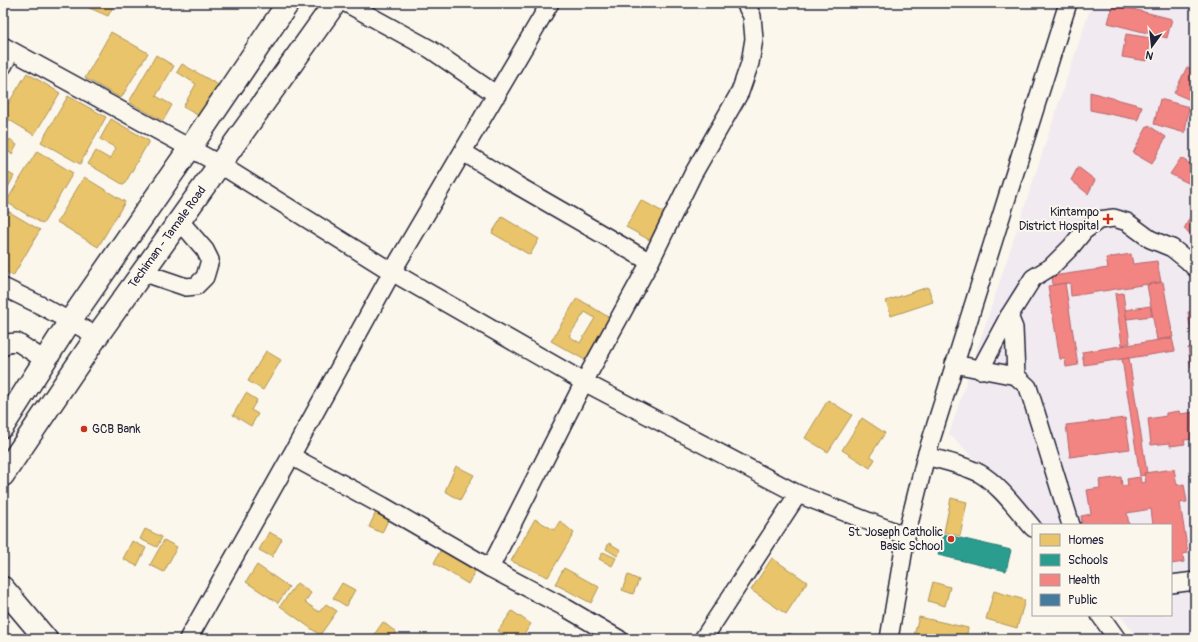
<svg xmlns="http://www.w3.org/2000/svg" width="1198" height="642" font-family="Pangolin,sans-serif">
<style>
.built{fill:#f1eaf1}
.homes{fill:#e9c46a;stroke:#ad935c;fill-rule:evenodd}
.schools{fill:#2a9d8f;stroke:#287876}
.health{fill:#f28482;stroke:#b4676d}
.public{fill:#457b9d;stroke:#3a6080}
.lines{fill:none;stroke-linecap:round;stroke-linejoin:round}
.minor-casing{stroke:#22223b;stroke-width:20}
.major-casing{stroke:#22223b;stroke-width:25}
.highway-casing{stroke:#22223b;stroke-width:25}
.minor{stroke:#fbf7ec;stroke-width:17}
.major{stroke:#fbf7ec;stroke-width:22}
.highway{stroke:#fbf7ec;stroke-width:22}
.poi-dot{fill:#c8321e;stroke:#fbf7ec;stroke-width:1.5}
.labels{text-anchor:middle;stroke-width:4;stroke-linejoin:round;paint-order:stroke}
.poi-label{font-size:12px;fill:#22223b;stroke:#fbf7ec;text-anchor:end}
.street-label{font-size:12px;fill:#22223b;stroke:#fbf7ec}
</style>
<rect width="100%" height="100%" fill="#fbf7ec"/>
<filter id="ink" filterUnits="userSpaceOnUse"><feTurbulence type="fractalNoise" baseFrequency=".025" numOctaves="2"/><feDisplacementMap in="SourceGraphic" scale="8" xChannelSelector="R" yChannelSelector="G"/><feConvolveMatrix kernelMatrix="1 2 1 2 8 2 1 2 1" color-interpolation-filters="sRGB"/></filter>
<g filter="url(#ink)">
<path class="built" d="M 1092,3 L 1195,3 L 1195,639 L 1138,639 L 1120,615 L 1171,615 L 1171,525 L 1043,525 L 949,434 Z"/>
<g class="homes">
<path d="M 78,3 L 115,3 L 108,16 Z"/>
<path d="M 111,32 L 148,53 L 121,98 L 85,78 Z"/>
<path d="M 156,55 L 174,66 L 156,96 L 172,105 L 163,121 L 129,102 Z"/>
<path d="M 182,64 L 222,87 L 203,118 L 183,107 L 196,84 L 177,72 Z"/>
<path d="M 27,73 L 60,93 L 34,135 L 3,116 L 3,112 Z"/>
<path d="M 68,96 L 106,117 L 80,164 L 41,142 Z"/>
<path d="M 111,119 L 149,141 L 124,185 L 88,164 L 96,151 L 110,159 L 116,148 L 100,139 Z"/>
<path d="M 10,139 L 17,145 L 12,154 L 4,149 Z"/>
<path d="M 37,151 L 73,173 L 43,224 L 6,202 Z"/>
<path d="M 3,170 L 14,176 L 4,195 L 3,195 Z"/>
<path d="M 84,177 L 125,202 L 98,247 L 57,222 Z"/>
<path d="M 641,200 L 670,216 L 655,243 L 626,227 Z"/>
<path d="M 6,210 L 40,230 L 13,276 L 3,270 L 3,215 Z"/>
<path d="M 502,217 L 539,239 L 530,255 L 492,233 Z"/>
<path d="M 928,287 L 933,302 L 891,316 L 886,301 Z"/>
<path d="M 577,298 L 610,318 L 585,360 L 551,341 ZM 585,312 L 595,318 L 580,343 L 569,336 Z"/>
<path d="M 266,351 L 281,360 L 263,390 L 248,381 Z"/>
<path d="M 246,393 L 257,400 L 251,410 L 258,414 L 251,426 L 233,415 Z"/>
<path d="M 828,400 L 852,415 L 828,452 L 805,438 Z"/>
<path d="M 862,418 L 885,433 L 870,456 L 875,459 L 870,468 L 842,450 Z"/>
<path d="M 456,466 L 474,475 L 460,500 L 445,491 Z"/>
<path d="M 951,498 L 967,502 L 960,536 L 944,532 Z"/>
<path d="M 376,512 L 389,518 L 382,533 L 369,527 Z"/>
<path d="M 535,519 L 554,530 L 560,521 L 574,533 L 548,577 L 511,561 Z"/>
<path d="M 145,529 L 162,537 L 157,547 L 140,539 Z"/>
<path d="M 269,532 L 282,539 L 272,557 L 259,550 Z"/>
<path d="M 164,540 L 177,547 L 164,572 L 150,565 Z"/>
<path d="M 132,541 L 146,548 L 137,566 L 123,559 Z"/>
<path d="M 609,543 L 621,550 L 617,556 L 606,549 Z"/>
<path d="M 442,547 L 477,567 L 468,584 L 434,563 Z"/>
<path d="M 603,552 L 616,558 L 612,566 L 599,559 Z"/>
<path d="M 772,558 L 807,582 L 786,614 L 751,590 Z"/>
<path d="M 257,565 L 289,587 L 278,603 L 246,582 Z"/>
<path d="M 564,568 L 599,587 L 591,603 L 555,584 Z"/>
<path d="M 628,575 L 639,580 L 633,594 L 622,590 Z"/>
<path d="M 933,582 L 950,587 L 945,606 L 928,601 Z"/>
<path d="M 297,583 L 311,593 L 305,602 L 319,612 L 326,604 L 337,611 L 320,635 L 280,606 Z"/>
<path d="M 342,583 L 355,590 L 346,606 L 333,598 Z"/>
<path d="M 994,591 L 1025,600 L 1017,628 L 986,619 Z"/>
<path d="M 512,611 L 531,624 L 521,639 L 510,639 L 498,631 Z"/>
<path d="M 919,617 L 968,628 L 966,639 L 913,639 Z"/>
<path d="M 383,622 L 397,633 L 393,639 L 371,639 Z"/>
</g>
<path class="schools" d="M 943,534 L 1011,550 L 1006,571 L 938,555 Z"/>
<g class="health">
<path d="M 1113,4 L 1172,19 L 1167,38 L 1108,23 Z"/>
<path d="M 1126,34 L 1151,38 L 1147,61 L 1122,57 Z"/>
<path d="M 1187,67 L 1195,70 L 1195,102 L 1174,93 Z"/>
<path d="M 1090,92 L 1142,106 L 1138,120 L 1090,110 Z"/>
<path d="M 1160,99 L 1189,107 L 1185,133 L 1154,124 Z"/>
<path d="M 1148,125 L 1166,137 L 1152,164 L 1133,153 Z"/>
<path d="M 1181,158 L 1195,167 L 1195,174 L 1190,184 L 1170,174 Z"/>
<path d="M 1078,167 L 1095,180 L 1088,194 L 1071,180 Z"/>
<path d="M 1191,215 L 1195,218 L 1195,237 L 1184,229 Z"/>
<path d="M 1131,254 L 1133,264 L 1157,261 L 1161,282 L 1071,296 L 1070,283 L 1053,285 L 1052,276 L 1108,268 L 1106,258 Z"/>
<path d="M 1163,282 L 1173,337 L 1157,340 L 1147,285 Z"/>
<path d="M 1065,283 L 1078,365 L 1066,367 L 1065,359 L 1060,359 L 1048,286 Z"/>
<path d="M 1123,293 L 1130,343 L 1122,345 L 1115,294 Z"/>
<path d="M 1150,306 L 1152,316 L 1127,319 L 1125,310 Z"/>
<path d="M 1195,311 L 1195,367 L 1191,367 L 1188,348 L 1193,347 L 1188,312 Z"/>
<path d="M 1172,338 L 1175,351 L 1084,365 L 1082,352 Z"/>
<path d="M 1129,358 L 1147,473 L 1144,473 L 1145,475 L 1140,476 L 1122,359 Z"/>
<path d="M 1179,411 L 1180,414 L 1195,412 L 1195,439 L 1184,440 L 1185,444 L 1170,446 L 1170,443 L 1151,445 L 1148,419 L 1166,416 L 1166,413 Z"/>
<path d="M 1125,418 L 1130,449 L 1070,457 L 1066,425 Z"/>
<path d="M 1174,469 L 1177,485 L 1184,484 L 1187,502 L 1180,503 L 1188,553 L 1183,554 L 1184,562 L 1171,564 L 1171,525 L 1153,525 L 1151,509 L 1127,513 L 1129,525 L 1080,525 L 1080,523 L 1082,522 L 1081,516 L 1091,514 L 1087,490 L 1100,488 L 1099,480 L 1121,477 L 1122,486 L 1128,485 L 1127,479 L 1140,477 L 1141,483 L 1146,482 L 1144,473 Z"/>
</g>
<path class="public" d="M 788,633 L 802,639 L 785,639 Z"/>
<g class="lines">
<defs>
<g id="minor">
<path d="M 346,3 L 430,49 L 497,95"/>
<path d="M 3,46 L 219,164 L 392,272 L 584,382 L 798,494 L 906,536"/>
<path d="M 3,66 L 11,51"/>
<path d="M 463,152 L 515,184 L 650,262"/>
<path d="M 142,272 L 186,287 L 196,286 L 205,277 L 210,260 L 205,250 L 179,220"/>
<path d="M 3,287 L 40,305 L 97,336"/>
<path d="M 1009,316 L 1014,328 L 1016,376"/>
<path d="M 3,347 L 6,343 L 17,342 L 46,361"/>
<path d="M 954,364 L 1016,376 L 1028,387 L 1071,525"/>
<path d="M 980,370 L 1009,316 L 1033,278 L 1051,267 L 1071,247 L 1084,231 L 1099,220 L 1114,218 L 1127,222 L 1150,239 L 1172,248 L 1187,260 L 1195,268"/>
<path d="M 291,456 L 383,506 L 490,568 L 566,608 L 619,639"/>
<path d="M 926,456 C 944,461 963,465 979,473 C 1000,485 1018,511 1033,528"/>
<path d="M 490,568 L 584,382 L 650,262 L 693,174 L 740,92 L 750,63 L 754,39 L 752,16 L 745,3"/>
<path d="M 1171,584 L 1195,581"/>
<path d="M 1100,615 L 1117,639"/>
<path d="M 188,639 L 291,456 L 392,272 L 550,3"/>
<path d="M 703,639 L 798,494"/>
<path d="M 889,639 L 906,536 L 926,456 L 1068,3"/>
</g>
<path id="major" d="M 3,588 L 46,639"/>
<g id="highway">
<path d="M 3,426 L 70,321 L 190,148 L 288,3"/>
<path d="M 3,475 L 97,336 L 335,3"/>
</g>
</defs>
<use href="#minor" class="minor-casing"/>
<use href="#major" class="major-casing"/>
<use href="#highway" class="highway-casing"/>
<use href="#minor" class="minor"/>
<use href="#major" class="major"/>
<use href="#highway" class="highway"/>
</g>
</g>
<g class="poi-dot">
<path d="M1106 213h4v4h4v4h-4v4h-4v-4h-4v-4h4z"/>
<circle cx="84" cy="429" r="4"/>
<circle cx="951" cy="539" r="4"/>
</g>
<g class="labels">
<g class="poi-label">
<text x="1099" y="216">Kintampo<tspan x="1099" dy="14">District Hospital</tspan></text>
<text x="92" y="433" text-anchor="start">GCB Bank</text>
<text x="943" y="536">St. Joseph Catholic<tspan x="943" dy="14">Basic School</tspan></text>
</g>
<g class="street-label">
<text transform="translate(167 237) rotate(-54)" y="4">Techiman - Tamale Road</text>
</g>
</g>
<rect width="1198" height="642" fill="none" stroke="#fbf7ec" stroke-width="16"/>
<rect x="8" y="8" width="1182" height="626" fill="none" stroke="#22223b" stroke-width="1.5" filter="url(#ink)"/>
<rect x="1032" y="524" width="140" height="92" fill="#fbf7ec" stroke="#a4a2a5"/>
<rect x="1040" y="534" width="20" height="12" fill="#e9c46a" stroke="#a4a2a5"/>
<text x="1068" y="544" font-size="12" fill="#22223b">Homes</text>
<rect x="1040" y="554" width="20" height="12" fill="#2a9d8f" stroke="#a4a2a5"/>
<text x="1068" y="564" font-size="12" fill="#22223b">Schools</text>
<rect x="1040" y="574" width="20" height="12" fill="#f28482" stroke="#a4a2a5"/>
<text x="1068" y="584" font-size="12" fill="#22223b">Health</text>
<rect x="1040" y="594" width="20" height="12" fill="#457b9d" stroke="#a4a2a5"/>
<text x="1068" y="604" font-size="12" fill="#22223b">Public</text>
<g transform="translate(1152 46) rotate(195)" stroke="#fbf7ec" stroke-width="3" paint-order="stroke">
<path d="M0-3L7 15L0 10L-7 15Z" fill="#22223b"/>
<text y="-6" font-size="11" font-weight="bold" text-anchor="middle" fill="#22223b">N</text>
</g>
</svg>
